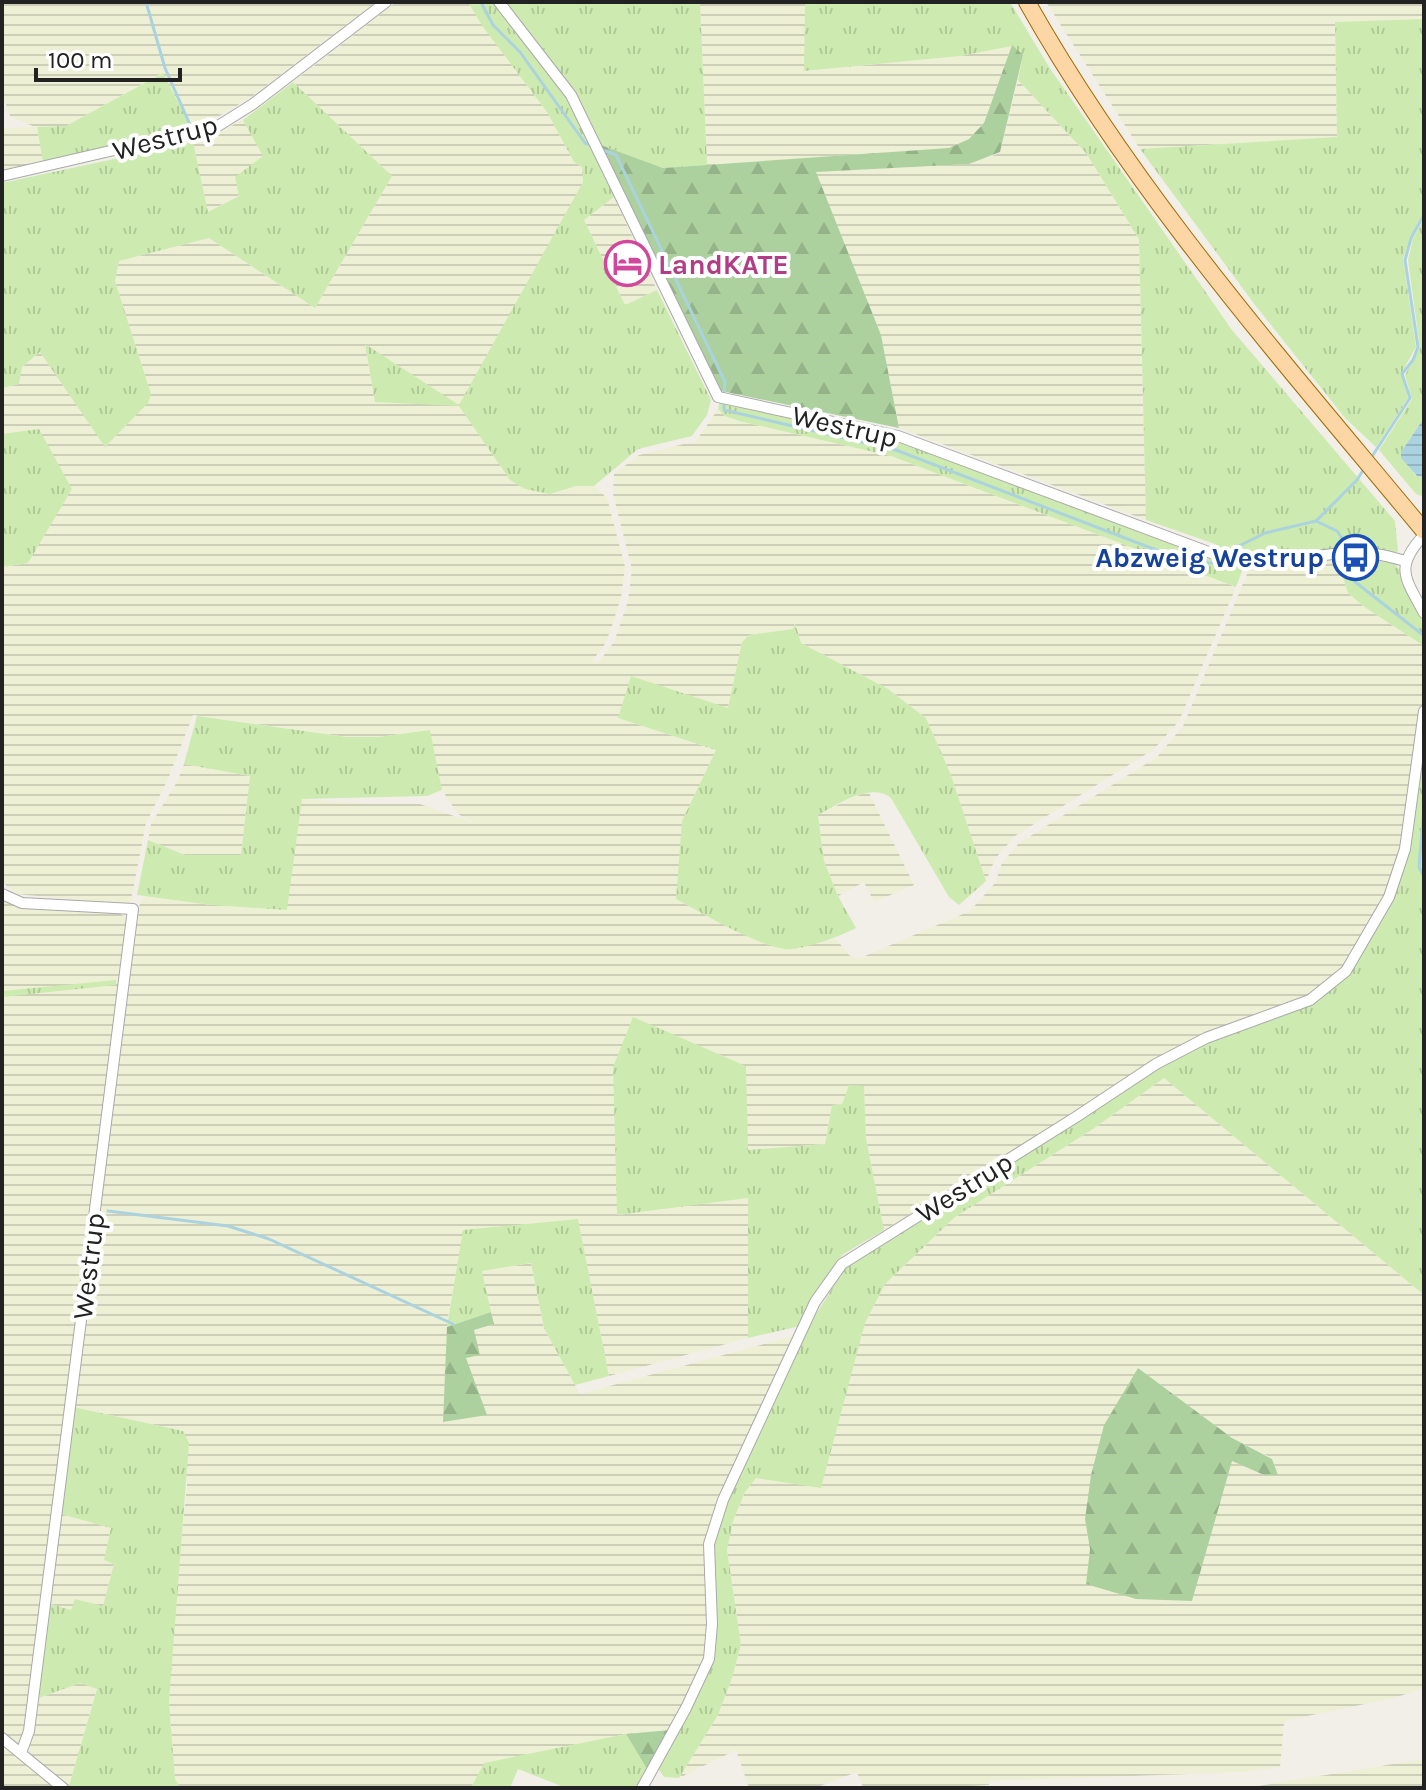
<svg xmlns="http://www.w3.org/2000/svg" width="1426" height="1790" font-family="Karla,sans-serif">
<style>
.farmland{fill:url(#farmland-rules);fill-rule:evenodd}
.grass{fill:url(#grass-tufts)}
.forest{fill:url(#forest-firs)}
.water{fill:url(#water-rules)}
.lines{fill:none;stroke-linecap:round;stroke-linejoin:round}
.stream{stroke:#aad3df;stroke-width:3}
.minor-casing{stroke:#a9a9a9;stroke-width:12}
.primary-casing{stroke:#a06b00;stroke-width:18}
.minor{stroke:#fff;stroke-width:10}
.primary{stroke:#fcd6a4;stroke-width:16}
.labels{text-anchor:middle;stroke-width:8;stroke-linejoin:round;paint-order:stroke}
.street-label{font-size:28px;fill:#222;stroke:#fff}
.hotel-label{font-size:28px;font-weight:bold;fill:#b23c85;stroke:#fff;text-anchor:start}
.transit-label{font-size:28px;font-weight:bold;fill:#164399;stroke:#fff;text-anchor:end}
</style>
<defs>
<pattern id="farmland-rules" width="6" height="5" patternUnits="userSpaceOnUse" patternTransform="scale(2)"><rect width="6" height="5" fill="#eef0d5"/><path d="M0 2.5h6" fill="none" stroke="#ccceb7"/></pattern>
<pattern id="grass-tufts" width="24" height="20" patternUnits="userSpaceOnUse" patternTransform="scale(2)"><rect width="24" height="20" fill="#cdebb0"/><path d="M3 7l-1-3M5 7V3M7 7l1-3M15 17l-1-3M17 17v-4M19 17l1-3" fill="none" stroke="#b0c997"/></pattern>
<pattern id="forest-firs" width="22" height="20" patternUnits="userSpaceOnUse" patternTransform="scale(2)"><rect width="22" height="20" fill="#add19e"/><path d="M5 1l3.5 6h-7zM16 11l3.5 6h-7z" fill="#95b388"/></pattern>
<pattern id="water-rules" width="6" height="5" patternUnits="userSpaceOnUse" patternTransform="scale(2)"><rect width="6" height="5" fill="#aad3df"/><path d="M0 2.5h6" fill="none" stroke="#92b5bf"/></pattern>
</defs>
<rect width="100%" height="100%" fill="#f2efe9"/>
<g class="farmland">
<path d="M 3,2 L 376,2 L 250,98 L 207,123 L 191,127 L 162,73 L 66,126 L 37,127 L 43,162 L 2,172 L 2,128 L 35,127 L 10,116 L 2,92 Z"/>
<path d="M 396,2 L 468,2 L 484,27 L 547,112 L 574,162 L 582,167 L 584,181 L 561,223 L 550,494 L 576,486 L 594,486 L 607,498 L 625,567 L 621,597 L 612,626 L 605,644 L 592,661 L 598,663 L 614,642 L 628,601 L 632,569 L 613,494 L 614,474 L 639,455 L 696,441 L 718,409 L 725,416 L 739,421 L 891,456 L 1236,587 L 1179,721 L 1154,749 L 1015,836 L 995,859 L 986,881 L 951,775 L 926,718 L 888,689 L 801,643 L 795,624 L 793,629 L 749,635 L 742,642 L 728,708 L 618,718 L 716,750 L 682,821 L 739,932 L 786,949 L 836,939 L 849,955 L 858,959 L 970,911 L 995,883 L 1002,863 L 1019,843 L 1157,757 L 1183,726 L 1250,567 L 1337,559 L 1348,593 L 1363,606 L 1424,646 L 1424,692 L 1401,848 L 1386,897 L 1343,969 L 1307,997 L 1073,1114 L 884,1230 L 866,1138 L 864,1086 L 842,1104 L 832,1105 L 825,1144 L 748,1150 L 618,1215 L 748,1197 L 748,1338 L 609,1376 L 578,1219 L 464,1231 L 448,1317 L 443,1421 L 474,1330 L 494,1324 L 481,1271 L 531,1263 L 544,1328 L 580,1394 L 797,1335 L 717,1499 L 704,1545 L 708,1625 L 706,1659 L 670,1730 L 626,1734 L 485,1763 L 471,1788 L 180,1788 L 175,1779 L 169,1702 L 174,1618 L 187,1485 L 183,1431 L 73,1407 L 140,902 L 145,896 L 211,905 L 301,799 L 370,804 L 420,804 L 474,823 L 458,814 L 442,790 L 429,730 L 379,737 L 347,737 L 193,715 L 168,779 L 146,823 L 130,905 L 17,894 L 2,882 L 2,567 L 28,563 L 39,429 L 2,434 L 2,388 L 18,384 L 22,367 L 40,352 L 106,446 L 151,394 L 115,281 L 119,261 L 209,238 L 315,308 L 392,176 L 293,82 ZM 365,345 L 457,405 L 375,402 Z"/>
<path d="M 700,2 L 805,2 L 805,71 L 960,56 L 1012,45 L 984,123 L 969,139 L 949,148 L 707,165 Z"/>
<path d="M 1046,2 L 1424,2 L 1424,19 L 1335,23 L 1337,137 L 1140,149 Z"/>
<path d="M 1018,80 L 1086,153 L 1139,239 L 1146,520 L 899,428 L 881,335 L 815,171 L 969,164 L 1000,153 Z"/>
<path d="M 243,120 L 264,156 L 236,177 L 239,195 L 208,212 L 193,142 L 217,133 Z"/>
<path d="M 614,197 L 657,290 L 625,305 L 584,220 Z"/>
<path d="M 184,764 L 250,776 L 241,856 L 185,855 L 148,840 L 151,824 L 177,782 Z"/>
<path d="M 868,791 L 914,885 L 874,902 L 864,882 L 838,896 L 824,861 L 818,814 Z"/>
<path d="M 2,896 L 12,904 L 117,912 L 130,920 L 57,1513 L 112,1528 L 104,1560 L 114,1563 L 103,1606 L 71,1610 L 47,1603 L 29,1731 L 19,1748 L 2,1734 Z"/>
<path d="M 1164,1078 L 1424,1295 L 1424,1688 L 1394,1698 L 1288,1720 L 1284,1723 L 1280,1767 L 1246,1772 L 989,1781 L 989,1785 L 937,1788 L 863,1788 L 857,1772 L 815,1788 L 749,1788 L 736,1750 L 679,1778 L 718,1715 L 732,1678 L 741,1645 L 727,1550 L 733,1521 L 745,1492 L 865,1323 L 885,1284 L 955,1217 L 1093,1129 ZM 1138,1368 L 1232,1438 L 1272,1458 L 1278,1475 L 1264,1475 L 1232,1460 L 1087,1584 L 1090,1549 L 1085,1519 Z"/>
<path d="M 80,1683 L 97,1688 L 69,1786 L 29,1753 L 36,1699 Z"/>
<path d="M 2,1743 L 57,1788 L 2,1788 Z"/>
<path d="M 1424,1759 L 1424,1788 L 1242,1788 L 1246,1788 Z"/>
</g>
<g class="grass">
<path d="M 468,2 L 494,2 L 568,99 L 595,150 L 614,197 L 584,220 L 625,305 L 657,290 L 711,400 L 707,415 L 692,436 L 638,449 L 594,486 L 576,486 L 550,494 L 525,489 L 510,480 L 459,406 L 375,402 L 365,344 L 459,405 L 583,182 L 582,167 L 574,162 L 547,112 L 483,27 Z"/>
<path d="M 505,2 L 700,2 L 707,165 L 663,168 L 601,145 L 574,94 Z"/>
<path d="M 805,2 L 1010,2 L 1049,67 L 1232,330 L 1395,521 L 1398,551 L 1393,555 L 1252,560 L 1231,555 L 1215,544 L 1146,520 L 1139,239 L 1086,153 L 1018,80 L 1023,55 L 1012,46 L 960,56 L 804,71 Z"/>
<path d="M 1424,19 L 1424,212 L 1410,237 L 1403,259 L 1416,347 L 1401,374 L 1408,398 L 1376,447 L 1345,418 L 1255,305 L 1140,149 L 1337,137 L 1335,22 Z"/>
<path d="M 163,73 L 191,127 L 43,162 L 37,127 L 66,126 Z"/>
<path d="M 293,82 L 392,176 L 315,308 L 209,238 L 119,261 L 115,281 L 151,394 L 148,403 L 105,447 L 40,352 L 22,367 L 19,384 L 2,388 L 2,183 L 193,142 L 208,212 L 239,196 L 235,177 L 263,156 L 243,120 Z"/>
<path d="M 1424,219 L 1424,418 L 1401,452 L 1401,457 L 1416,476 L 1424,477 L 1424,497 L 1416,494 L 1379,450 L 1412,399 L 1405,375 L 1420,348 L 1408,260 L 1413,238 Z"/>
<path d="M 720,400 L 898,437 L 1244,566 L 1236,587 L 891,456 L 739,421 L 725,416 L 718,409 Z"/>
<path d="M 39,429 L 72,489 L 28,563 L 2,567 L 2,434 Z"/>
<path d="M 1375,557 L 1394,562 L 1401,572 L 1421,614 L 1424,646 L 1363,606 L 1348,593 L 1337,559 Z"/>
<path d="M 795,623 L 801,643 L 888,689 L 926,718 L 951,775 L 986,881 L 959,905 L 949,897 L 891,798 C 870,782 839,804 818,815 L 824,861 L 838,896 L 856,928 C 841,936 801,951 784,949 C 754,944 704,914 676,899 L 682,821 L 716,750 L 618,718 L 631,676 L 728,708 L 742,642 L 749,635 L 793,629 Z"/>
<path d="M 197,716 L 347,737 L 379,737 L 430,730 L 442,790 L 427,796 L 302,799 L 287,910 L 211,905 L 137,895 L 148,840 L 185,855 L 241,855 L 250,776 L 184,764 Z"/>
<path d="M 1424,731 L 1424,1295 L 1164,1078 L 1093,1129 L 955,1217 L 885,1284 L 865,1323 L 821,1488 L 756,1478 L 745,1492 L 733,1521 L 727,1550 L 741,1645 L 732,1678 L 718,1715 L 679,1778 L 664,1777 L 657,1767 L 711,1659 L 711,1543 L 725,1501 L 805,1332 L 848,1263 L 1155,1067 L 1208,1041 L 1312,1002 L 1349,972 L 1393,898 Z"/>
<path d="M 116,980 L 116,985 L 2,997 L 2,991 Z"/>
<path d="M 633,1017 L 746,1066 L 748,1150 L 825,1144 L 832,1105 L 842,1104 L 849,1085 L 864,1086 L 866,1138 L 884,1230 L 842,1255 L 800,1326 L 748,1338 L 748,1198 L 617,1215 L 613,1067 Z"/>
<path d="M 578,1219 L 609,1376 L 575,1385 L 544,1328 L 531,1263 L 482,1271 L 491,1312 L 447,1327 L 463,1230 Z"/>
<path d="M 73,1407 L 183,1431 L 189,1443 L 169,1702 L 175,1779 L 180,1788 L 71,1788 L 69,1786 L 97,1689 L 80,1683 L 36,1699 L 47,1603 L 71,1610 L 75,1599 L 103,1606 L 114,1564 L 104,1560 L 111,1528 L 57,1513 Z"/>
<path d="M 626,1734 L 647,1769 L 635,1788 L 566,1788 L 518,1769 L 510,1788 L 471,1788 L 484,1763 Z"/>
</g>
<g class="forest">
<path d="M 1012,45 L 1023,55 L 1000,152 L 969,164 L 816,172 L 881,335 L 899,428 L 721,391 L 601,145 L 663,168 L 949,148 L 969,139 L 984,123 Z"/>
<path d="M 491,1312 L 494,1324 L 474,1330 L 480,1355 L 466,1358 L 487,1415 L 443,1422 L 447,1327 Z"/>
<path d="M 1138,1368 L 1232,1438 L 1272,1459 L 1278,1475 L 1264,1475 L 1232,1461 L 1192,1601 L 1136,1599 L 1086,1584 L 1090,1549 L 1085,1519 L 1091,1475 L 1104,1425 Z"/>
<path d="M 670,1730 L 647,1769 L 626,1734 Z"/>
</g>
<path class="water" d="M 1424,418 L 1424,477 L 1417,476 L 1401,458 L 1401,452 Z"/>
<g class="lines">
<g class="stream">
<path d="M 146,2 L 165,68 L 191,127"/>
<path d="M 481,2 L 493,25 L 520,52 L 585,143 L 593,146"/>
<path d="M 600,149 L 616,155 L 725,382 L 724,394"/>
<path d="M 724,402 L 724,410 L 896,450 L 1190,563 L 1214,563"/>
<path d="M 1371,458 L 1410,398 L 1402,374 L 1413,360 L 1418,347 L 1405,260 L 1411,238 L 1424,215"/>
<path d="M 1316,521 L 1337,531 L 1346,544"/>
<path d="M 1237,547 L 1265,533 L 1316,521 L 1357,480 L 1365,467"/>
<path d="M 1349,560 L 1354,581 L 1423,635"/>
<path d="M 1424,808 L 1419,867 L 1424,877"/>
<path d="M 108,1211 L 228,1226 L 269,1239 L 453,1324"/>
</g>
<defs>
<g id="minor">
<path d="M 499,2 L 571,95 L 718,397 L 898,436 L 1230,560 C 1278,568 1326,548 1374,554 C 1385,555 1395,558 1405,561"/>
<path d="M 2,176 L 218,126 L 253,104 L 386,2"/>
<path d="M 1424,535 C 1394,567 1405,578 1424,613"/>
<path d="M 2,894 L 22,903 L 133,909 L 29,1731 L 21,1753"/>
<path d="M 2,1738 L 63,1788"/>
<path d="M 642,1788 L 686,1708 L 709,1659 L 712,1624 L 709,1544 L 723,1500 L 815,1302 L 842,1264 L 1076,1117 L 1156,1064 L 1206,1038 L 1310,1000 L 1346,971 L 1389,897 L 1405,849 L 1424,711"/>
</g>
<path id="primary" d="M 1027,2 C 1135,194 1284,362 1424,531"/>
</defs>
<use href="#minor" class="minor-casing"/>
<use href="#primary" class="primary-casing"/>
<use href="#minor" class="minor"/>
<use href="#primary" class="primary"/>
</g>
<defs>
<symbol id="hotel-ring" viewBox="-11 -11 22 22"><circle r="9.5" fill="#fff" stroke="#d1479c" stroke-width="1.5"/><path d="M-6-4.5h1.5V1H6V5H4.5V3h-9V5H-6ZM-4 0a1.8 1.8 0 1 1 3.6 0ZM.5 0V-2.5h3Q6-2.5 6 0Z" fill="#d1479c"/></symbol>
<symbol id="bus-ring" viewBox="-11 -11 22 22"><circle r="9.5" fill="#fff" stroke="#1a4fb4" stroke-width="1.5"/><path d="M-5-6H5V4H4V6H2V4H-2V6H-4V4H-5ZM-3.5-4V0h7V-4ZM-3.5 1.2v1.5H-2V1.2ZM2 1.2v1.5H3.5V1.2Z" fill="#1a4fb4"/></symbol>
</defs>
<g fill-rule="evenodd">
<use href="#hotel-ring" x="602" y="238" width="51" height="51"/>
<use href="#bus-ring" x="1330" y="532" width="51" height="51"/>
</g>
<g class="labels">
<g class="street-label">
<text transform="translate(165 137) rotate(-15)" y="10">Westrup</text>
<text transform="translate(845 426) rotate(13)" y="10">Westrup</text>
<text transform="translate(964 1187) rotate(-32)" y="10">Westrup</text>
<text transform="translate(88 1266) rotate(-83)" y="10">Westrup</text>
</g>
<g class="hotel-label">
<text x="658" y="274">LandKATE</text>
</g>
<g class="transit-label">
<text x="1324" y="567">Abzweig Westrup</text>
</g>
</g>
<rect width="1426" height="1790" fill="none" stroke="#222222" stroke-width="8"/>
<path d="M36 68v12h144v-12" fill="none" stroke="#222222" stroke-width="4"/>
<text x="48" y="68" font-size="24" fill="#222222" stroke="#ffffff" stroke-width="6" paint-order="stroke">100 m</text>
</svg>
